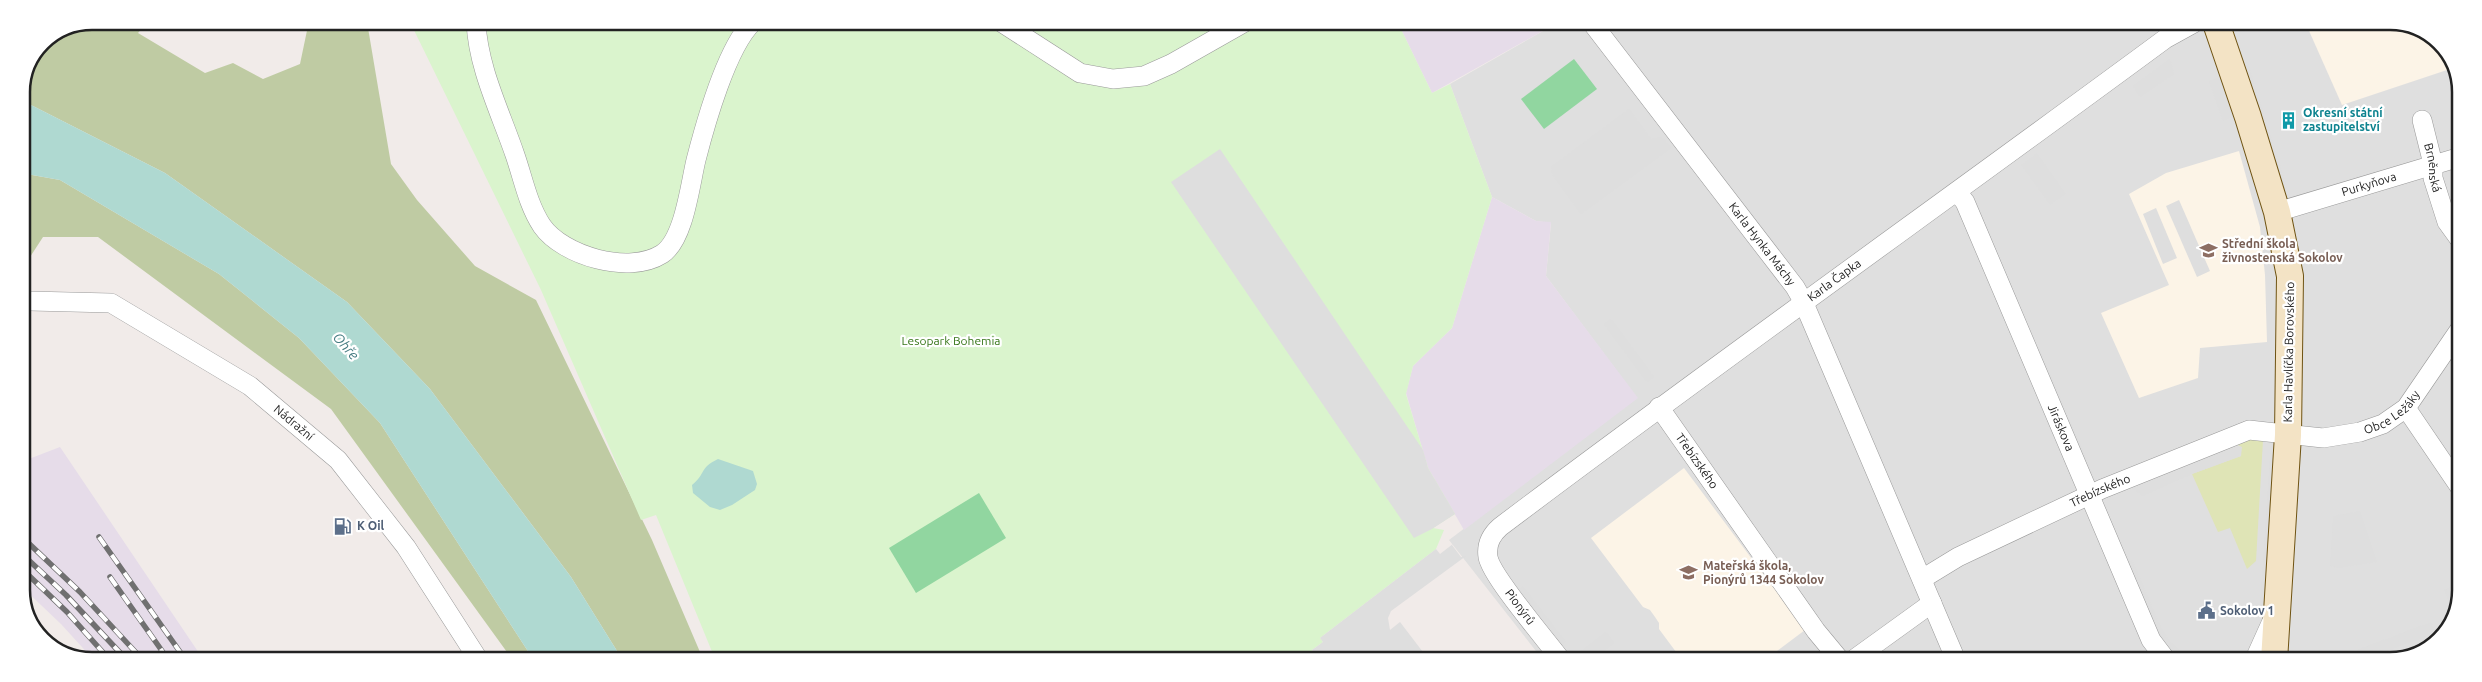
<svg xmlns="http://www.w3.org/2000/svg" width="2482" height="682" font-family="Ubuntu,sans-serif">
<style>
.residential{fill:#dfdfdf}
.industrial{fill:#e6dce9}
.education{fill:#fcf4e7}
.grass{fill:#dfe4b6}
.forest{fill:#bfcba3}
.park{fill:#daf4cd}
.pitch{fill:#91d6a0}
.parking{fill:#dedede}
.water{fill:#afd9d1}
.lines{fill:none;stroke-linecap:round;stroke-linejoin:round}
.street-casing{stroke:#999;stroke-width:20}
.secondary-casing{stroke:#6f5312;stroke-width:28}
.street{stroke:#fff;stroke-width:19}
.secondary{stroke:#f3e3c5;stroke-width:26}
.rail-casing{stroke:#707070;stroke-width:5.5}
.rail{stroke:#fff;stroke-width:4;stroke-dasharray:11;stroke-linecap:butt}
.labels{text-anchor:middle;stroke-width:4.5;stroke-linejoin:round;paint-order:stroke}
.culture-label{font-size:12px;font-weight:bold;fill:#0d838f;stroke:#fff;text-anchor:start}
.street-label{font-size:12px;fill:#222;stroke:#fff}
.education-label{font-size:12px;font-weight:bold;fill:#785e54;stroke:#fff;text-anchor:start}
.park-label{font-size:12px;fill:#377619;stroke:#fff}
.service-label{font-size:12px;font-weight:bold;fill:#4e5e75;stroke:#fff;text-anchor:start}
.water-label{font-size:14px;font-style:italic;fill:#467c82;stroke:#fff}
.rim{fill:none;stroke:#222;stroke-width:2.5}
</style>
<rect width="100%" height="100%" fill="#f1ebe9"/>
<path class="residential" d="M 1557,23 L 2408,24 L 2443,46 L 2461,87 L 2458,608 L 2433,646 L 2390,661 L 1543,660 L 1449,540 L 1637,398 L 1546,276 L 1551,223 L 1536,221 L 1492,197 L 1450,84 Z"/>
<g class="industrial">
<path d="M 1398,23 L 1557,23 L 1432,93 Z"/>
<path d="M 1492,197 L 1536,221 L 1551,222 L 1546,276 L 1638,398 L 1464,530 L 1428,468 L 1406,393 L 1413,366 L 1452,328 Z"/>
<path d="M 60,447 L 203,659 L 92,658 L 61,624 L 21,586 L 21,462 Z"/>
</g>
<g class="education">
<path d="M 2306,24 L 2408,24 L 2443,46 L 2453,68 L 2342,105 Z"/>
<path d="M 2239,151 L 2260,227 L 2265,275 L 2267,342 L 2200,348 L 2198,378 L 2139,398 L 2101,313 L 2169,285 L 2129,194 L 2166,173 Z"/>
<path d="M 1684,468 L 1805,630 L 1765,660 L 1682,660 L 1659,629 L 1659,623 L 1655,617 L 1650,610 L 1643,607 L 1591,538 Z"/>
</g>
<path class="grass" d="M 2242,437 L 2263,440 L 2256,561 L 2247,569 L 2230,528 L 2218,532 L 2192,474 L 2241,456 L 2231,442 Z"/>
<g class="forest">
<path d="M 92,21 L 148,21 L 138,33 L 205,73 L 233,63 L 263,79 L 300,64 L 309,21 L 367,22 L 391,164 L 417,200 L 475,266 L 536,300 L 652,540 L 703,659 L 622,659 L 571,577 L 430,389 L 347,302 L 165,173 L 33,106 L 21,102 L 21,92 L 38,51 L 47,50 L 67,32 Z"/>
<path d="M 21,173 L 60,180 L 219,274 L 299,338 L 380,423 L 533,659 L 512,659 L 331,409 L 98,237 L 43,237 L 21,271 Z"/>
</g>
<path class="park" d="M 410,22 L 1398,23 L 1432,93 L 1450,84 L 1492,197 L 1452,328 L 1413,366 L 1406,394 L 1428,468 L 1455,514 L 1433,528 L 1444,530 L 1436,549 L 1320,638 L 1323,642 L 1312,650 L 1319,660 L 715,659 L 656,515 L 641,520 L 541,290 Z"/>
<g class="pitch">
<path d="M 1574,59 L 1597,89 L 1544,129 L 1521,99 Z"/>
<path d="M 979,493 L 1006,538 L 916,593 L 889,548 Z"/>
</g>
<g class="parking">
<path d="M 2170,59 L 2174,74 L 2140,97 L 2133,86 Z"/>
<path d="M 2247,61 L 2287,188 L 2281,190 L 2241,63 Z"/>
<path d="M 2219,77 L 2233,117 L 2223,121 L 2209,81 Z"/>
<path d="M 1629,109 L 1651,139 L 1662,137 L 1671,148 L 1581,214 L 1552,174 L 1551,167 Z"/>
<path d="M 1220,149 L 1423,450 L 1428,468 L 1455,514 L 1432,529 L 1414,538 L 1171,182 Z"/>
<path d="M 2037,153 L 2066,194 L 2050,205 L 2021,165 Z"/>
<path d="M 2179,200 L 2210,271 L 2197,277 L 2166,206 Z"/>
<path d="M 2156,208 L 2177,258 L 2163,264 L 2143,214 Z"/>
<path d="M 1611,319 L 1654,377 L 1647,382 L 1604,324 Z"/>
<path d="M 1832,341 L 1923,555 L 1917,558 L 1827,343 Z"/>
<path d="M 2038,346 L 2096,482 L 2091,484 L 2033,348 Z"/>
<path d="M 2271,439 L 2278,440 L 2267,606 L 2260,606 Z"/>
<path d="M 2231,442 L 2242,447 L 2241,456 L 2192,474 L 2143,496 L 2127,484 Z"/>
<path d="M 2360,511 L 2377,562 L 2339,568 L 2330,566 L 2333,516 Z"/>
<path d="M 1458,540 L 1452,545 L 1461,557 L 1466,556 L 1391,611 L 1388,618 L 1390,630 L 1400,622 L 1429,660 L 1319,660 L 1312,650 L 1323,642 L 1320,638 L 1436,549 L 1440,554 Z"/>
<path d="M 2132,560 L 2161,628 L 2170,642 L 2190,661 L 2175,661 L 2162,647 L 2122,563 Z"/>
<path d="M 2456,585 L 2458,608 L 2454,615 L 2444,590 Z"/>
<path d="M 1523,586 L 1566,642 L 1559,647 L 1516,591 Z"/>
<path d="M 2431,622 L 2435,633 L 2361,661 L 2357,650 Z"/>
<path d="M 1606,632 L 1614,643 L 1592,660 L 1584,660 L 1579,653 Z"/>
</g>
<g class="water">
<path d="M 21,102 L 33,106 L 165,173 L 347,302 L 430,389 L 571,577 L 622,659 L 533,659 L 380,423 L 299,338 L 219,274 L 60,180 L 21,173 Z"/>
<path d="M 718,459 L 753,471 L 757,484 L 755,490 L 732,505 L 720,510 L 710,507 L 693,493 L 692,485 C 706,474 699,468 718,459 Z"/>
</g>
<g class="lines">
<defs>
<g id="street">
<path d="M 476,22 C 478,68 500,111 515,155 C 523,178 528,205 542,226 C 563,256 629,275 662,254 C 684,240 690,185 696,160 C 705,125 727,46 753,22"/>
<path d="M 1001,22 L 1080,73 L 1113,79 L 1144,76 L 1171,64 L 1245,22"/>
<path id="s1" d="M 1592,23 L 1795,287 L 1803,301 L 1956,660"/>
<path id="s2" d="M 2422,120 L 2433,164 L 2433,178 L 2447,222 L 2460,240"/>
<path id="s3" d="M 1957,192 L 1965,202 L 2151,640 L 2167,661"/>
<path id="s4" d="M 2277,212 L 2460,157"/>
<path id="s5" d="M 30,301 L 111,303 L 250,386 L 338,460 L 406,547 L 478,659"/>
<path id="s6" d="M 1659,407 L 1816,631 L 1840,660"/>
<path d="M 2406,408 L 2459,486"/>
<path id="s7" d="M 1922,579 L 1958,557 L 2102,489 L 2249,430 L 2323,438 L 2360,432 L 2383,424 L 2406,408 L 2460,329"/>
<path id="s8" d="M 1561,660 C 1547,641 1491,576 1488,557 C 1486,544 1491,535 1500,527 C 1720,361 1944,202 2165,39 L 2194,23"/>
<path d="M 1853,660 L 1932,603"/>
<path d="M 2254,661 L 2272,621"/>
</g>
<path id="secondary" d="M 2216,23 L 2248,117 L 2277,212 L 2290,276 L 2288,435 L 2274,661"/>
</defs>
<use href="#street" class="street-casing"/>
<use href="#secondary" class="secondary-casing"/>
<use href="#street" class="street"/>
<use href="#secondary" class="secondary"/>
<defs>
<g id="rail">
<path d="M 21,536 L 80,592 L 141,658"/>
<path d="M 99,537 L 185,659"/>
<path d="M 21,553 L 66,595 L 125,658"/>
<path d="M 21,568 L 67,612 L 108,658"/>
<path d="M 110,577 L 167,658"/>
</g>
</defs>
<use href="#rail" class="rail-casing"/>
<use href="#rail" class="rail"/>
</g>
<defs>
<symbol id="building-bare" viewBox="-9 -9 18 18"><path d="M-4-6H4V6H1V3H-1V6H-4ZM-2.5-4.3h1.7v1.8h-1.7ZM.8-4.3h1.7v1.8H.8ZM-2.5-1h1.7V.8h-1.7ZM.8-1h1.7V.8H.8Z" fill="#0f9aa8" stroke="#fff" stroke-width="2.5" paint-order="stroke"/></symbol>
<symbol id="university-bare" viewBox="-9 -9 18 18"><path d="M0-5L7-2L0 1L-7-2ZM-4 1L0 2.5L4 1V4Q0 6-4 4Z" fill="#8d6e63" stroke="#fff" stroke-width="2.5" paint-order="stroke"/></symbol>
<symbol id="fuel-bare" viewBox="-9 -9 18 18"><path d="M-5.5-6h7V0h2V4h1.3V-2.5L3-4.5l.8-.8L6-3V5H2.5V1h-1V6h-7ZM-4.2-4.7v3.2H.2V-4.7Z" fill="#5c6f8a" stroke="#fff" stroke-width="2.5" paint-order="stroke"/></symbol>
<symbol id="school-bare" viewBox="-9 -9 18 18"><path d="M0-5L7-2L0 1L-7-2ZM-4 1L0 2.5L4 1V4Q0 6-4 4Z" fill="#8d6e63" stroke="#fff" stroke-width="2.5" paint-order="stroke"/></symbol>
<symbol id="civic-bare" viewBox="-9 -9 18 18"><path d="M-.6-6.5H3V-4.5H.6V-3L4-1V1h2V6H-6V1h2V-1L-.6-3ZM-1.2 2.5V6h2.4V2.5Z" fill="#5c6f8a" stroke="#fff" stroke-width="2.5" paint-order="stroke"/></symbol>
</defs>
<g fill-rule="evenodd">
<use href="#building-bare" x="2276" y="108" width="25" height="25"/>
<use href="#university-bare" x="2196" y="238" width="25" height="25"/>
<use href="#fuel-bare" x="330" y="514" width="25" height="25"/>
<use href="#school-bare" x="1676" y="560" width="25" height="25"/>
<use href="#civic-bare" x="2194" y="598" width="25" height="25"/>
</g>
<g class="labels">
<g class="culture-label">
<text x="2303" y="117">Okresní státní<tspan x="2303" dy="14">zastupitelství</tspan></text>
</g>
<g class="street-label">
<text dy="4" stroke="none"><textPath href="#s2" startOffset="49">Brněnská</textPath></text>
<text dy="4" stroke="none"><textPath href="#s4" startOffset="96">Purkyňova</textPath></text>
<text dy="4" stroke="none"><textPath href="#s1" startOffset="279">Karla Hynka Máchy</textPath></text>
<text dy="4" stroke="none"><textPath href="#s8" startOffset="576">Karla Čapka</textPath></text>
<text transform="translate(2289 352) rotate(-89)" y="4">Karla Havlíčka Borovského</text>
<text dy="4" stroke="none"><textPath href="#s7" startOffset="510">Obce Ležáky</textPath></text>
<text dy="4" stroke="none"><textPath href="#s5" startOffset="300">Nádražní</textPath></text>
<text dy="4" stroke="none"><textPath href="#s3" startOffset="258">Jiráskova</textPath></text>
<text dy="4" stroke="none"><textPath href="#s6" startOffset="66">Třebízského</textPath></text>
<text dy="4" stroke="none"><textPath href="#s7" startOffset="199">Třebízského</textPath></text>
<text transform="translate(1520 607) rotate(53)" y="4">Pionýrů</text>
</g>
<g class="education-label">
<text x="2222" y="248">Střední škola<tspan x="2222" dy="14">živnostenská Sokolov</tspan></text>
<text x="1703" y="570">Mateřská škola,<tspan x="1703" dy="14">Pionýrů 1344 Sokolov</tspan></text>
</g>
<g class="park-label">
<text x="951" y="345">Lesopark Bohemia</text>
</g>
<g class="service-label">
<text x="357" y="530">K Oil</text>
<text x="2220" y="615">Sokolov 1</text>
</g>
<g class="water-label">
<text transform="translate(346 346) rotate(49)" y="5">Ohře</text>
</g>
</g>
<path d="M0 0H2482V682H0ZM92 30H2390A62 62 0 0 1 2452 92V590A62 62 0 0 1 2390 652H92A62 62 0 0 1 30 590V92A62 62 0 0 1 92 30Z" fill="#fff" fill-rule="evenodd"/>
<path class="rim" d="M92 30H2390A62 62 0 0 1 2452 92V590A62 62 0 0 1 2390 652H92A62 62 0 0 1 30 590V92A62 62 0 0 1 92 30Z"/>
</svg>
